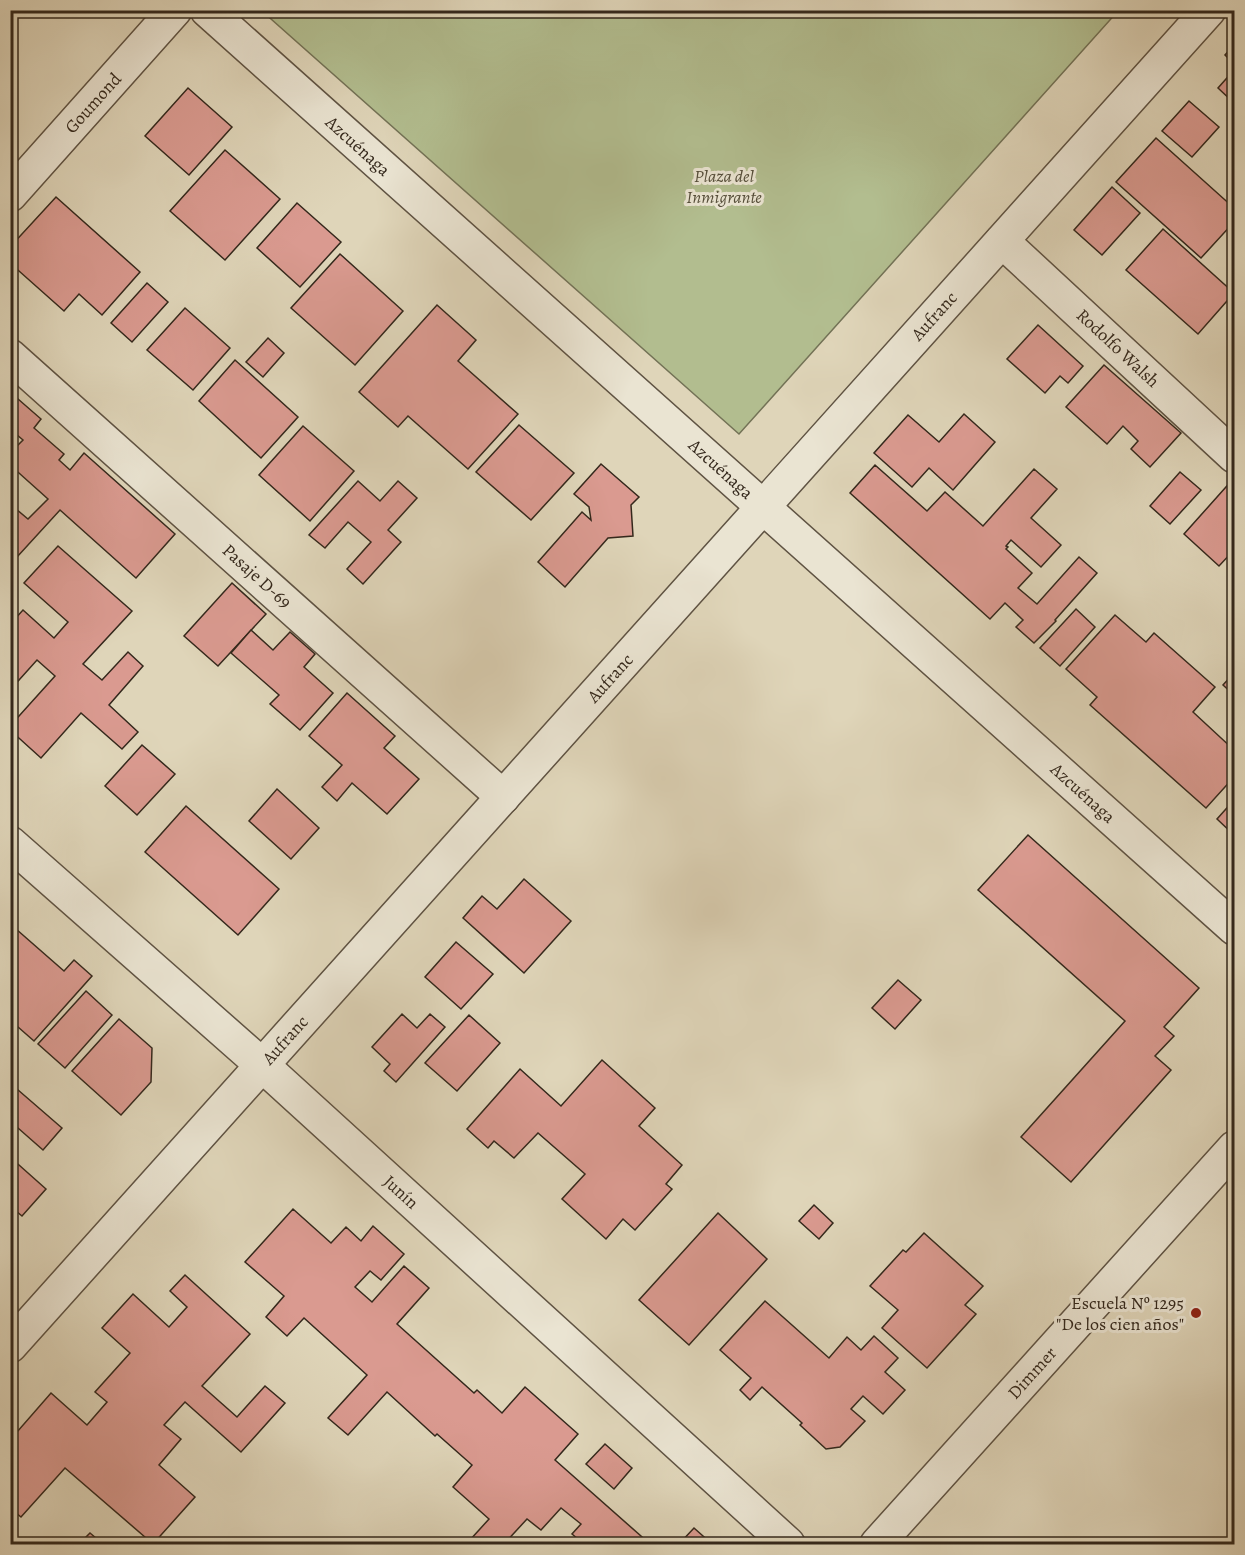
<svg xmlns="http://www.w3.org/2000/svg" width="1245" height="1555" font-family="Alegreya,serif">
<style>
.green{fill:#b2bd8f;stroke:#737256;stroke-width:1.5}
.building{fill:#da9a90;stroke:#34281c;stroke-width:1.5}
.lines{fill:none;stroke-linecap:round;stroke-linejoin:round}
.street-casing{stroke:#5f5343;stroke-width:36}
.street{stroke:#eae4d2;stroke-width:33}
.poi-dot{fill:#8f2418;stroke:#eae4d2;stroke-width:2}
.labels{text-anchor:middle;stroke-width:6;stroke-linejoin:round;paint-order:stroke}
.street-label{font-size:18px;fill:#34281c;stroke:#eae4d2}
.park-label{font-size:18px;font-style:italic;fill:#544d39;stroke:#eae4d2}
.poi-label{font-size:18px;fill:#34281c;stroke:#eae4d2;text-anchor:end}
</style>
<rect width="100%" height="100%" fill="#dfd5b9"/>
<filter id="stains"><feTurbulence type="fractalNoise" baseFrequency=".00333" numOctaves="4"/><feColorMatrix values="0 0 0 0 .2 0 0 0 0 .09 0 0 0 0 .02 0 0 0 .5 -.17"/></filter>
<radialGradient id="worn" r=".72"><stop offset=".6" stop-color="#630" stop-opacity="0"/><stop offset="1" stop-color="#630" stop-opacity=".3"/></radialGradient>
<path class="green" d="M 262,11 L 1118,11 L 739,434 Z"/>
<g class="building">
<path d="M 1234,45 L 1234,64 L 1225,55 Z"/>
<path d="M 1234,70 L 1234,103 L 1218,88 Z"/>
<path d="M 188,88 L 232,127 L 189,175 L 145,136 Z"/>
<path d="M 1189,101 L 1219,127 L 1192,157 L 1162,131 Z"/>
<path d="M 1156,138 L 1234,208 L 1234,222 L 1201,258 L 1116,182 Z"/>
<path d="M 225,150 L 280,199 L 225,260 L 170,211 Z"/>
<path d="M 1112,187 L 1140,213 L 1102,255 L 1074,230 Z"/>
<path d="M 56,197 L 140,272 L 102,315 L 79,294 L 64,311 L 10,263 L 10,247 Z"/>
<path d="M 297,203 L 341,242 L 300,287 L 257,248 Z"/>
<path d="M 1163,229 L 1234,293 L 1198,334 L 1126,270 Z"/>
<path d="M 340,254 L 403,311 L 355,365 L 291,308 Z"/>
<path d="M 147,283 L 168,302 L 132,342 L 111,323 Z"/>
<path d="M 437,305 L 476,340 L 458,361 L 518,414 L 468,469 L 408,416 L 398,427 L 359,392 Z"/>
<path d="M 185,308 L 230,348 L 193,390 L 147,350 Z"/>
<path d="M 1038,325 L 1083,366 L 1068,383 L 1060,376 L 1045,393 L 1007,359 Z"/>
<path d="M 268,338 L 284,353 L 263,377 L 246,362 Z"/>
<path d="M 235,360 L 298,417 L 261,458 L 199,401 Z"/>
<path d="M 1104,365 L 1181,433 L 1150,467 L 1131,449 L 1138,441 L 1123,426 L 1107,444 L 1066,407 Z"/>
<path d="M 10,392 L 41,419 L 34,428 L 64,454 L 59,460 L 70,470 L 84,453 L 175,534 L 136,578 L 60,510 L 17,557 L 10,552 L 10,504 L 28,519 L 48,499 L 10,465 L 10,453 L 23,440 L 10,429 Z"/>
<path d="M 964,414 L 995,442 L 953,490 L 929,468 L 912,487 L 874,453 L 908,415 L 939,442 Z"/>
<path d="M 519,425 L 574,473 L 531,520 L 476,472 Z"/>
<path d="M 303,426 L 354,471 L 310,521 L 259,475 Z"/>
<path d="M 601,464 L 639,497 L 631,505 L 633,536 L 608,538 L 565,587 L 538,562 L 582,512 L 591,520 L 589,507 L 574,494 Z"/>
<path d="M 875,465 L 927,511 L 945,492 L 983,526 L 1034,469 L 1057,489 L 1031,518 L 1061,545 L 1041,567 L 1011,540 L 1006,546 L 1008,547 L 1006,549 L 1032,573 L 1018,588 L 1037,604 L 1079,557 L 1097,573 L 1055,620 L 1056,621 L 1034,643 L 1016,627 L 1023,620 L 1005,603 L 990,619 L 850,493 Z"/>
<path d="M 1180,472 L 1201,490 L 1170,524 L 1150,506 Z"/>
<path d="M 1234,478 L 1234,552 L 1233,551 L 1219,566 L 1184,534 Z"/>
<path d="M 358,481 L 380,501 L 398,481 L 417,498 L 388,530 L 401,542 L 363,584 L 347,569 L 371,542 L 348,522 L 325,548 L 309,535 Z"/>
<path d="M 58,546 L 132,611 L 83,664 L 102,680 L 128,652 L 143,666 L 109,705 L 138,732 L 122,749 L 81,713 L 41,758 L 10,730 L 10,726 L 55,676 L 37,660 L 10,690 L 10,617 L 14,620 L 23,610 L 54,638 L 68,622 L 24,583 Z"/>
<path d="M 232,583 L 266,614 L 218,666 L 184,636 Z"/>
<path d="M 1076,609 L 1095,627 L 1060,666 L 1040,648 Z"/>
<path d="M 1115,615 L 1146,642 L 1154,633 L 1215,687 L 1193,712 L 1234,750 L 1234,777 L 1206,808 L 1090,705 L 1097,697 L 1066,669 Z"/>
<path d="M 251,630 L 273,650 L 290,632 L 315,654 L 304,667 L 333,693 L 300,730 L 270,704 L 279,695 L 231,653 Z"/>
<path d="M 1234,673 L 1234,695 L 1223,685 Z"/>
<path d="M 347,693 L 395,736 L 384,748 L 419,779 L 387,814 L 352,783 L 337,801 L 322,787 L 342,765 L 309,736 Z"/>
<path d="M 142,745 L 175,774 L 137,815 L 105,786 Z"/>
<path d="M 277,789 L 319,828 L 291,859 L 249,821 Z"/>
<path d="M 1234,800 L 1234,835 L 1217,819 Z"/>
<path d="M 186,806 L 279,889 L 238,935 L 145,852 Z"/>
<path d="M 1028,835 L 1199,988 L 1164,1027 L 1174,1036 L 1155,1056 L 1171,1070 L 1071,1182 L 1021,1137 L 1125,1021 L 978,890 Z"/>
<path d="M 524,879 L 571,921 L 524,973 L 463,918 L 482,896 L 497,909 Z"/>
<path d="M 16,929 L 64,971 L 74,960 L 92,976 L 34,1041 L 10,1020 L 10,935 Z"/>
<path d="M 456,942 L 493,974 L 461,1009 L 425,977 Z"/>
<path d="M 898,980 L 921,1000 L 895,1029 L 872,1008 Z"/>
<path d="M 86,991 L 112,1015 L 65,1068 L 38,1044 Z"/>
<path d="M 402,1014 L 417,1028 L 430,1014 L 445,1027 L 396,1082 L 384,1071 L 390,1064 L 372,1047 Z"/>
<path d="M 469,1015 L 500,1043 L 457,1091 L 425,1063 Z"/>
<path d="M 119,1019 L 152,1048 L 151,1082 L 121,1115 L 72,1071 Z"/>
<path d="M 602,1060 L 655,1108 L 639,1126 L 682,1165 L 666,1184 L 672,1189 L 635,1230 L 623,1219 L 606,1239 L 562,1199 L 585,1174 L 538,1133 L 514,1158 L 494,1141 L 488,1148 L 467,1129 L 520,1069 L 561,1106 Z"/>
<path d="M 10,1083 L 62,1128 L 43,1150 L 10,1121 Z"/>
<path d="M 10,1157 L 46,1189 L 22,1216 L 10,1206 Z"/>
<path d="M 814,1205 L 833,1223 L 819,1239 L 799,1221 Z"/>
<path d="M 293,1209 L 331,1243 L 346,1227 L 361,1241 L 373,1226 L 404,1254 L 381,1280 L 370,1271 L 355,1287 L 372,1302 L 404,1266 L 429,1288 L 397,1324 L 474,1393 L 477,1390 L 502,1413 L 525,1387 L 578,1434 L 555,1460 L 650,1544 L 584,1544 L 572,1534 L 581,1524 L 561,1508 L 541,1530 L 527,1519 L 504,1544 L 475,1544 L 470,1540 L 489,1519 L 453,1487 L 472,1465 L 437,1434 L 435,1436 L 387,1392 L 348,1435 L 328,1418 L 367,1375 L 304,1318 L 287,1336 L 266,1317 L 284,1296 L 245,1262 Z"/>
<path d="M 718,1213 L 767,1259 L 689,1345 L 639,1300 Z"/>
<path d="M 924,1233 L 983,1286 L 965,1305 L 976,1314 L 927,1368 L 882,1328 L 898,1310 L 870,1286 L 903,1250 L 906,1252 Z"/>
<path d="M 185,1275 L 250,1334 L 202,1386 L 237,1417 L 265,1386 L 285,1403 L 241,1452 L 185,1402 L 164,1425 L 181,1439 L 159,1465 L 195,1497 L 153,1544 L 65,1468 L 21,1517 L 10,1508 L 10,1440 L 51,1393 L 87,1425 L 107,1402 L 95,1392 L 130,1353 L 102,1328 L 133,1294 L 169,1327 L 187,1307 L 170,1291 Z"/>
<path d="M 765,1301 L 829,1358 L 847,1337 L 861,1350 L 874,1336 L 898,1358 L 885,1372 L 905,1390 L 883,1414 L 863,1396 L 851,1409 L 865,1421 L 840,1447 L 826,1449 L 800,1425 L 802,1423 L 762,1387 L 750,1400 L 740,1390 L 751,1378 L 720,1350 Z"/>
<path d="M 605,1444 L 632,1468 L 614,1489 L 586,1464 Z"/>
<path d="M 694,1528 L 712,1544 L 679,1544 Z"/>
<path d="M 90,1533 L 103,1544 L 79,1544 Z"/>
</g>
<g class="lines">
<defs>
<g id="street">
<path d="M 207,10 L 1234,928"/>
<path d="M 10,195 L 175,10"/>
<path d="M 1002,241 L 1234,456"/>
<path d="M 10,356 L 503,797"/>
<path d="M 10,843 L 262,1065 L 788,1544"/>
<path d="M 10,1346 L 1209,10"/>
<path d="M 877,1544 L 1234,1148"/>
</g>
</defs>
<use href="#street" class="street-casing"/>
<use href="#street" class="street"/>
</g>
<circle class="poi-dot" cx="1196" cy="1313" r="6"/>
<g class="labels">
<g class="street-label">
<text transform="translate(93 103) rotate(-48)" y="6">Goumond</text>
<text transform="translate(358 146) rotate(42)" y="6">Azcuénaga</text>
<text transform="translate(934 316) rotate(-48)" y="6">Aufranc</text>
<text transform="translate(1118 348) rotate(43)" y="6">Rodolfo Walsh</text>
<text transform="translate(721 469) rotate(42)" y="6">Azcuénaga</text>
<text transform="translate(257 576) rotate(42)" y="6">Pasaje D-69</text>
<text transform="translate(610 678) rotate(-48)" y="6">Aufranc</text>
<text transform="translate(1083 793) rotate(42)" y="6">Azcuénaga</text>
<text transform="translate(285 1040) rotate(-48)" y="6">Aufranc</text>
<text transform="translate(401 1192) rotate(42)" y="6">Junín</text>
<text transform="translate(1032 1373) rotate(-48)" y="6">Dimmer</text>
</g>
<g class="park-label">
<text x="724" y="182">Plaza del<tspan x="724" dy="21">Inmigrante</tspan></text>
</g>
<g class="poi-label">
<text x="1184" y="1309">Escuela Nº 1295<tspan x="1184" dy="21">"De los cien años"</tspan></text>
</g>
</g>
<rect width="1245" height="1555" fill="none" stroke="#dfd5b9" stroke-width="36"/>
<rect x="12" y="12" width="1221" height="1531" fill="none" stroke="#34281c" stroke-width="3"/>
<rect x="18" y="18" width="1209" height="1519" fill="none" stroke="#34281c" stroke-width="1.5"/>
<rect width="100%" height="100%" filter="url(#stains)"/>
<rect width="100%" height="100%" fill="url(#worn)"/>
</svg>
